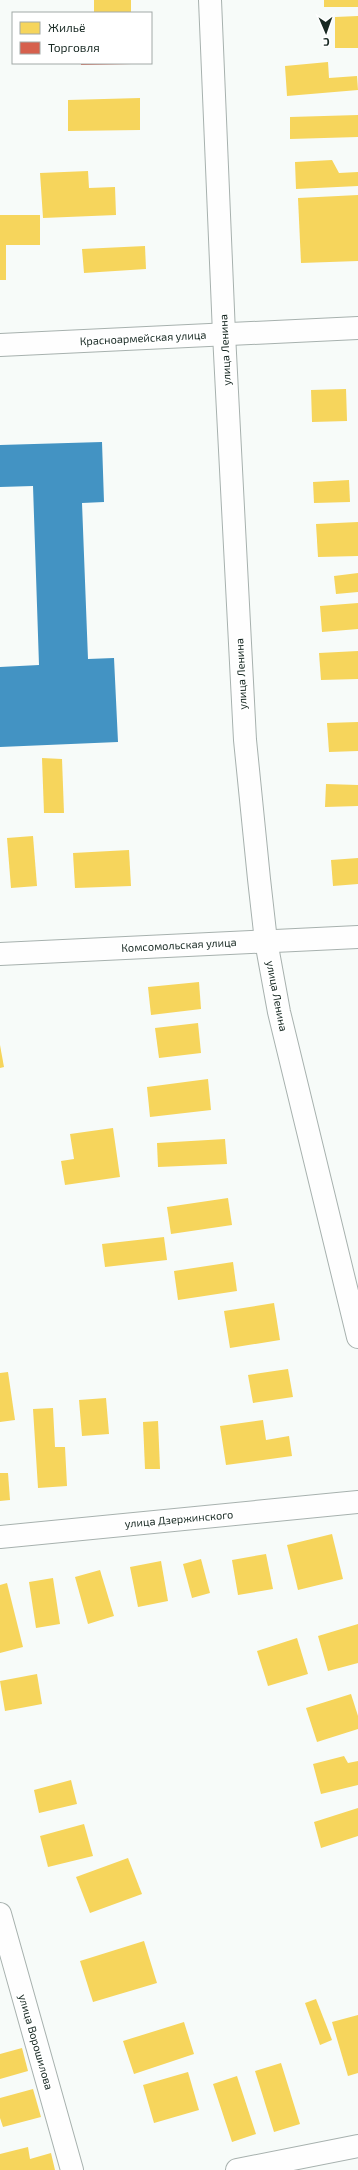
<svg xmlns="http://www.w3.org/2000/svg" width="358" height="2170" font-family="'Exo 2',sans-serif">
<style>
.homes{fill:#f6d55c}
.shops{fill:#d6604d}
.schools{fill:#4393c3}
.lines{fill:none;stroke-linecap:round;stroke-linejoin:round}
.street-casing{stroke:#a7b1ae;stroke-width:24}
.secondary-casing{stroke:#a7b1ae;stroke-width:24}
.street{stroke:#fefefe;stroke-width:22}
.secondary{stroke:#fefefe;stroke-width:22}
.labels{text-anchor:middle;stroke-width:4;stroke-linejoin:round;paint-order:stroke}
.street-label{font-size:11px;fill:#172822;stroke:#fff}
</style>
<rect width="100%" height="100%" fill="#f7fbf9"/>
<g class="homes">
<rect x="94" y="0" width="37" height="13"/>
<rect x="324" y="0" width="34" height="7"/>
<path d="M 358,16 L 358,48 L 335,48 L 335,17 Z"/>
<path d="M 328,62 L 329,78 L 357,76 L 358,90 L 287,96 L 285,66 Z"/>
<path d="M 140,98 L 140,130 L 68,131 L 68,100 Z"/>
<path d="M 358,115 L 358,137 L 290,139 L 290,117 Z"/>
<path d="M 332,160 L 339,173 L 358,172 L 358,186 L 296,189 L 295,162 Z"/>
<path d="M 88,171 L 89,188 L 115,187 L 116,215 L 43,218 L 40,173 Z"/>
<path d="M 358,195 L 358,261 L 301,263 L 298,198 Z"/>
<path d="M 0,215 L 40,215 L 40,245 L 6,245 L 6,280 L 0,280 Z"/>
<path d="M 145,246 L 146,269 L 84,273 L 82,249 Z"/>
<path d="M 346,389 L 347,421 L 312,422 L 311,390 Z"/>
<path d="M 349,480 L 350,502 L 314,503 L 313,482 Z"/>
<path d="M 358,522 L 358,556 L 318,557 L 316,524 Z"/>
<path d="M 358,573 L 358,592 L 336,594 L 334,576 Z"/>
<path d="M 358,603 L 358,629 L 322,632 L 320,606 Z"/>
<path d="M 358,651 L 358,679 L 321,680 L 319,653 Z"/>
<path d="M 358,722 L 358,751 L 329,752 L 327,723 Z"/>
<path d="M 42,758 L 62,759 L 64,813 L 44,813 Z"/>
<path d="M 326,784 L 358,785 L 358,806 L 325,807 Z"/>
<path d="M 33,836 L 37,886 L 11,888 L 7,838 Z"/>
<path d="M 129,850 L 131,886 L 75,888 L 73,853 Z"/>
<path d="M 358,858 L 358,884 L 333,886 L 331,860 Z"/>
<path d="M 199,982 L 201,1009 L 151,1015 L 148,987 Z"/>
<path d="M 198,1023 L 201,1053 L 159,1058 L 155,1028 Z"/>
<path d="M 0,1045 L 4,1067 L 0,1068 Z"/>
<path d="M 208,1079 L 211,1110 L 150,1117 L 147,1087 Z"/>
<path d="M 113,1128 L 120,1177 L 65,1185 L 61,1161 L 74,1159 L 70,1134 Z"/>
<path d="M 225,1139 L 227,1164 L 158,1167 L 157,1143 Z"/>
<path d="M 228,1198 L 232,1225 L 171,1234 L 167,1207 Z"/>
<path d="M 164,1237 L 167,1260 L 105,1267 L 102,1244 Z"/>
<path d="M 233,1262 L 237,1291 L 178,1300 L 174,1271 Z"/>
<path d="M 274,1303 L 280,1340 L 230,1348 L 224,1311 Z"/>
<path d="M 288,1369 L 293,1397 L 253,1403 L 248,1375 Z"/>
<path d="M 8,1372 L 15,1420 L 0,1422 L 0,1373 Z"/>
<path d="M 106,1398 L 109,1434 L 82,1436 L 79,1400 Z"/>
<path d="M 53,1408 L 55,1447 L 65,1447 L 67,1486 L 38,1488 L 33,1409 Z"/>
<path d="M 263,1420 L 266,1440 L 289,1436 L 292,1456 L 226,1465 L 220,1426 Z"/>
<path d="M 158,1421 L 160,1469 L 145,1469 L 143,1422 Z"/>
<path d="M 0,1473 L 8,1473 L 10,1500 L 0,1501 Z"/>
<path d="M 332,1534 L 343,1579 L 298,1590 L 287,1545 Z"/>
<path d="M 266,1554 L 273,1589 L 238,1595 L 232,1560 Z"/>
<path d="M 201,1559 L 210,1593 L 192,1598 L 183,1564 Z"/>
<path d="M 161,1561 L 168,1601 L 138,1607 L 130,1567 Z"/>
<path d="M 100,1570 L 114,1616 L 88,1624 L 75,1577 Z"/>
<path d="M 53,1578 L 60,1624 L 36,1628 L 29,1582 Z"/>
<path d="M 7,1583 L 23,1647 L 0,1653 L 0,1585 Z"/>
<path d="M 358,1624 L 358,1663 L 328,1671 L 318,1636 Z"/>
<path d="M 297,1638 L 308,1674 L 268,1686 L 257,1651 Z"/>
<path d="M 37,1674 L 42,1704 L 5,1711 L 0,1681 Z"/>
<path d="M 351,1694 L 358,1716 L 358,1729 L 317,1742 L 306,1708 Z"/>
<path d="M 344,1756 L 348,1763 L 358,1761 L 358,1785 L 321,1794 L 313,1764 Z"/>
<path d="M 71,1780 L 77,1804 L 39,1813 L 34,1790 Z"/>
<path d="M 358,1808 L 358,1836 L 321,1848 L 314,1822 Z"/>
<path d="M 84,1824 L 93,1856 L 48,1867 L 40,1836 Z"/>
<path d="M 128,1858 L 142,1894 L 90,1913 L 76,1877 Z"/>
<path d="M 144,1941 L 157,1983 L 93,2002 L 80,1961 Z"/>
<path d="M 316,1999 L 332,2040 L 320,2045 L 305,2003 Z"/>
<path d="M 358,2015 L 358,2073 L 348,2076 L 332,2022 Z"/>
<path d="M 184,2022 L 194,2054 L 134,2074 L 123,2041 Z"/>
<path d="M 22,2048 L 28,2071 L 0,2079 L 0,2054 Z"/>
<path d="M 281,2063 L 300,2124 L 274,2132 L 255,2071 Z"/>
<path d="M 188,2072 L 199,2110 L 154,2123 L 143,2085 Z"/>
<path d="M 237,2076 L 256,2134 L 232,2142 L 213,2084 Z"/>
<path d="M 33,2089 L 41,2117 L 3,2127 L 0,2118 L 0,2098 Z"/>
<path d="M 28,2147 L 30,2159 L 51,2153 L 55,2170 L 0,2170 L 0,2154 Z"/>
</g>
<path class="shops" d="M 81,63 L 132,63 L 132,64 L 81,65 Z"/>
<path class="schools" d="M 102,442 L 104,502 L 82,503 L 88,659 L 114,658 L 118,742 L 0,747 L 0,667 L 39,665 L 33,486 L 0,487 L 0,445 Z"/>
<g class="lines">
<defs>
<g id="street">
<path d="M 0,345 L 358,328"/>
<path d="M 0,954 L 358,937"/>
<path d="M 0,1537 L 358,1502"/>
<path d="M 0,1914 L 72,2170"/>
<path d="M 237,2170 L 358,2146"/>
</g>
<path id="secondary" d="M 210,0 L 224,334 L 245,740 L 259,879 L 266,941 L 279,1012 L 358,1337"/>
</defs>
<use href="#street" class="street-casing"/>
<use href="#secondary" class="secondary-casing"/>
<use href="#street" class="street"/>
<use href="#secondary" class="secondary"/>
</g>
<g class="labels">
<g class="street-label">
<text transform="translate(143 338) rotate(-3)" y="4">Красноармейская улица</text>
<text transform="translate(225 350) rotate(-93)" y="4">улица Ленина</text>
<text transform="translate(241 674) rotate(-93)" y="4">улица Ленина</text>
<text transform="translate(179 945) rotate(-3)" y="4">Комсомольская улица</text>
<text transform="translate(277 996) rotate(79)" y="4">улица Ленина</text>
<text transform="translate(179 1519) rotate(-5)" y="4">улица Дзержинского</text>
<text transform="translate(36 2042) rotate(74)" y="4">улица Ворошилова</text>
</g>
</g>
<rect x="12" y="12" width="140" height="52" fill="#ffffff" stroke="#a2a9a7"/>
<rect x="20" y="22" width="20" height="12" fill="#f6d55c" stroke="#a2a9a7"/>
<text x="48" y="32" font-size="12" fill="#172822">Жильё</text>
<rect x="20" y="42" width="20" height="12" fill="#d6604d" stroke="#a2a9a7"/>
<text x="48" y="52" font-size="12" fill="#172822">Торговля</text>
<g transform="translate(326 32) rotate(178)" stroke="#ffffff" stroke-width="3" paint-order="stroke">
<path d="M0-3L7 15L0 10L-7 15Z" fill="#172822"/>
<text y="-6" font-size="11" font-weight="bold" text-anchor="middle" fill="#172822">С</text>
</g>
</svg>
